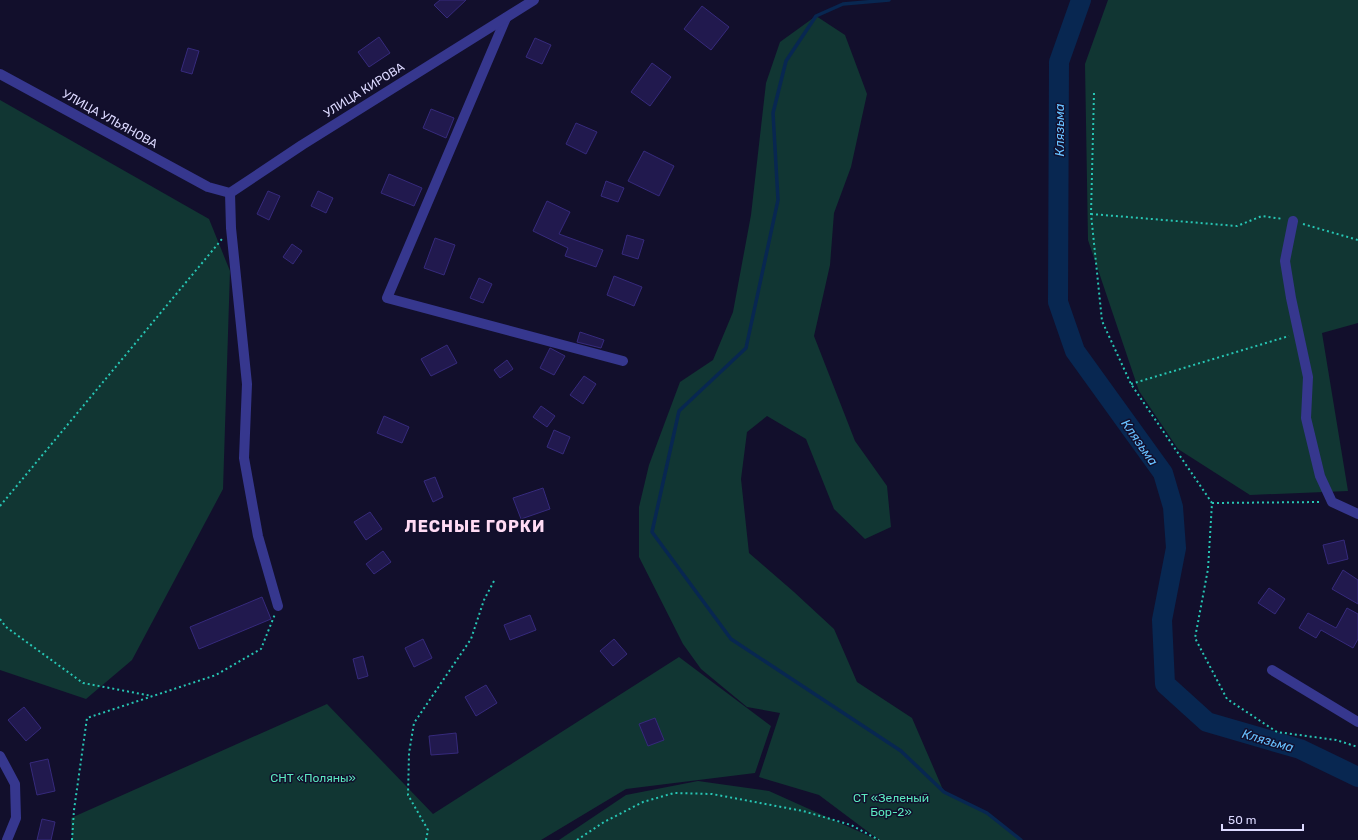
<svg xmlns="http://www.w3.org/2000/svg" width="1358" height="840" font-family="Rubik,sans-serif">
<style>
.green{fill:#113633}
.lines{fill:none;stroke-linecap:round;stroke-linejoin:round}
.stream{stroke:#082751;stroke-width:3.5}
.river{stroke:#082751;stroke-width:20}
.building{fill:#21194e;stroke:#362a7c}
.path{stroke:#27c6b4;stroke-width:2;stroke-dasharray:2 3;stroke-linecap:butt}
.minor{stroke:#36378e;stroke-width:10}
.labels{text-anchor:middle;stroke-width:3;stroke-linejoin:round;paint-order:stroke}
.street-label{font-size:12px;fill:#dcd9ff;stroke:#120f2c}
.park-label{font-size:12px;fill:#5be9bf;stroke:#120f2c}
.water-label{font-size:13px;font-style:italic;fill:#67c0ff;stroke:#120f2c}
.district-label{font-size:16px;font-weight:bold;letter-spacing:1px;fill:#ffdbf4;stroke:#120f2c}
</style>
<rect width="100%" height="100%" fill="#120f2c"/>
<g class="green">
<path d="M 1108,0 L 1358,0 L 1358,323 L 1322,333 L 1348,491 L 1250,495 L 1178,449 L 1139,391 L 1088,240 L 1085,64 Z"/>
<path d="M 816,16 L 845,35 L 867,94 L 851,167 L 834,213 L 830,265 L 814,336 L 855,441 L 887,486 L 891,527 L 865,539 L 834,509 L 806,439 L 767,416 L 747,432 L 741,479 L 749,553 L 794,592 L 834,629 L 857,682 L 912,718 L 944,792 L 987,813 L 1021,840 L 879,840 L 819,795 L 759,777 L 780,713 L 747,707 L 701,669 L 683,644 L 639,557 L 639,507 L 649,465 L 680,382 L 713,360 L 733,312 L 751,215 L 766,83 L 780,42 Z"/>
<path d="M 0,100 L 209,219 L 230,271 L 223,489 L 132,660 L 86,699 L 0,670 Z"/>
<path d="M 679,657 L 771,726 L 755,773 L 626,789 L 541,840 L 72,840 L 71,818 L 327,704 L 433,814 Z"/>
<path d="M 698,781 L 769,791 L 878,840 L 559,840 L 626,795 Z"/>
</g>
<g class="lines">
<path class="stream" d="M 889,0 L 843,4 L 816,16 L 786,61 L 773,113 L 778,200 L 746,348 L 679,411 L 652,532 L 731,639 L 901,751 L 944,792 L 987,813 L 1021,840"/>
<path class="river" d="M 1081,0 L 1059,62 L 1058,302 L 1075,351 L 1163,473 L 1173,507 L 1176,548 L 1162,620 L 1165,684 L 1207,722 L 1300,749 L 1358,777"/>
</g>
<g class="building">
<path d="M 440,0 L 466,0 L 447,18 L 434,5 Z"/>
<path d="M 702,6 L 729,27 L 711,50 L 684,29 Z"/>
<path d="M 379,37 L 390,53 L 369,67 L 358,52 Z"/>
<path d="M 535,38 L 551,45 L 542,64 L 526,57 Z"/>
<path d="M 188,48 L 199,51 L 192,74 L 181,71 Z"/>
<path d="M 652,63 L 671,77 L 650,106 L 631,92 Z"/>
<path d="M 431,109 L 454,118 L 446,138 L 423,128 Z"/>
<path d="M 576,123 L 597,132 L 586,154 L 566,144 Z"/>
<path d="M 644,151 L 674,166 L 659,196 L 628,181 Z"/>
<path d="M 389,174 L 422,188 L 414,206 L 381,193 Z"/>
<path d="M 606,181 L 624,188 L 618,202 L 601,196 Z"/>
<path d="M 268,191 L 280,196 L 269,220 L 257,214 Z"/>
<path d="M 318,191 L 333,198 L 326,213 L 311,206 Z"/>
<path d="M 547,201 L 570,212 L 559,234 L 603,250 L 596,267 L 565,256 L 568,248 L 533,231 Z"/>
<path d="M 627,235 L 644,240 L 638,259 L 622,254 Z"/>
<path d="M 435,238 L 455,245 L 444,275 L 424,268 Z"/>
<path d="M 292,244 L 302,251 L 293,264 L 283,257 Z"/>
<path d="M 614,276 L 642,287 L 634,306 L 607,295 Z"/>
<path d="M 479,278 L 492,284 L 483,303 L 470,298 Z"/>
<path d="M 580,332 L 604,340 L 601,348 L 577,342 Z"/>
<path d="M 447,345 L 457,363 L 431,376 L 421,359 Z"/>
<path d="M 550,348 L 565,356 L 554,375 L 540,368 Z"/>
<path d="M 507,360 L 513,369 L 500,378 L 494,370 Z"/>
<path d="M 584,376 L 596,384 L 583,404 L 570,395 Z"/>
<path d="M 541,406 L 555,416 L 547,427 L 533,417 Z"/>
<path d="M 384,416 L 409,427 L 402,443 L 377,433 Z"/>
<path d="M 554,430 L 570,437 L 563,454 L 547,447 Z"/>
<path d="M 435,477 L 443,497 L 433,502 L 424,481 Z"/>
<path d="M 543,488 L 550,509 L 521,519 L 513,498 Z"/>
<path d="M 370,512 L 382,529 L 366,540 L 354,522 Z"/>
<path d="M 1344,540 L 1348,559 L 1328,564 L 1323,545 Z"/>
<path d="M 383,551 L 391,562 L 374,574 L 366,564 Z"/>
<path d="M 1343,570 L 1358,580 L 1358,604 L 1332,589 Z"/>
<path d="M 1269,588 L 1285,599 L 1275,614 L 1258,603 Z"/>
<path d="M 262,597 L 271,619 L 199,649 L 190,627 Z"/>
<path d="M 1347,608 L 1358,614 L 1358,639 L 1353,648 L 1321,630 L 1316,638 L 1299,628 L 1308,613 L 1336,628 Z"/>
<path d="M 530,615 L 536,630 L 510,640 L 504,625 Z"/>
<path d="M 423,639 L 432,658 L 414,667 L 405,648 Z"/>
<path d="M 614,639 L 627,654 L 613,666 L 600,651 Z"/>
<path d="M 363,656 L 368,676 L 358,679 L 353,659 Z"/>
<path d="M 486,685 L 497,703 L 476,716 L 465,697 Z"/>
<path d="M 24,707 L 41,728 L 26,741 L 8,720 Z"/>
<path d="M 655,718 L 664,740 L 648,746 L 639,724 Z"/>
<path d="M 456,733 L 458,753 L 431,755 L 429,736 Z"/>
<path d="M 48,759 L 55,791 L 37,795 L 30,763 Z"/>
<path d="M 42,819 L 55,822 L 51,840 L 37,840 Z"/>
</g>
<g class="lines">
<g class="path">
<path d="M 1094,93 L 1091,214 L 1102,321 L 1131,384 L 1212,503 L 1208,569 L 1195,638 L 1227,699 L 1277,732 L 1336,740 L 1358,747"/>
<path d="M 1091,214 L 1237,226 L 1262,216 L 1283,219"/>
<path d="M 1303,224 L 1358,240"/>
<path d="M 1131,384 L 1289,336"/>
<path d="M 1212,503 L 1321,502"/>
<path d="M 0,506 L 222,239"/>
<path d="M 0,619 L 6,627 L 83,683 L 152,696"/>
<path d="M 72,840 L 74,810 L 87,718 L 216,675 L 261,649 L 275,614"/>
<path d="M 426,840 L 428,830 L 408,795 L 409,753 L 414,723 L 471,639 L 484,600 L 494,581"/>
<path d="M 577,840 L 604,822 L 643,802 L 674,793 L 712,794 L 803,811 L 851,825 L 879,840"/>
</g>
<g class="minor">
<path d="M 506,18 L 387,298 L 623,361"/>
<path d="M 0,74 L 208,187 L 230,193 L 302,145 L 534,0"/>
<path d="M 230,193 L 231,228 L 247,384 L 244,458 L 258,536 L 278,606"/>
<path d="M 1293,221 L 1285,261 L 1291,298 L 1308,377 L 1306,418 L 1320,476 L 1332,502 L 1358,514"/>
<path d="M 1272,670 L 1358,722"/>
<path d="M 0,756 L 15,784 L 16,818 L 7,840"/>
</g>
</g>
<g class="labels">
<g class="street-label">
<text transform="translate(364 90) rotate(-32)" y="4">УЛИЦА КИРОВА</text>
<text transform="translate(110 119) rotate(29)" y="4">УЛИЦА УЛЬЯНОВА</text>
</g>
<g class="park-label">
<text x="313" y="782">СНТ «Поляны»</text>
<text x="891" y="802">СТ «Зеленый<tspan x="891" dy="14">Бор-2»</tspan></text>
</g>
<g class="water-label">
<text transform="translate(1059 130) rotate(-90)" y="5">Клязьма</text>
<text transform="translate(1140 442) rotate(55)" y="5">Клязьма</text>
<text transform="translate(1268 740) rotate(16)" y="5">Клязьма</text>
</g>
<g class="district-label">
<text x="475" y="532">ЛЕСНЫЕ ГОРКИ</text>
</g>
</g>
<path d="M1222 824v6h81v-6" fill="none" stroke="#dcd9ff" stroke-width="2"/>
<text x="1228" y="824" font-size="12" fill="#dcd9ff" stroke="#120f2c" stroke-width="3" paint-order="stroke">50 m</text>
</svg>
